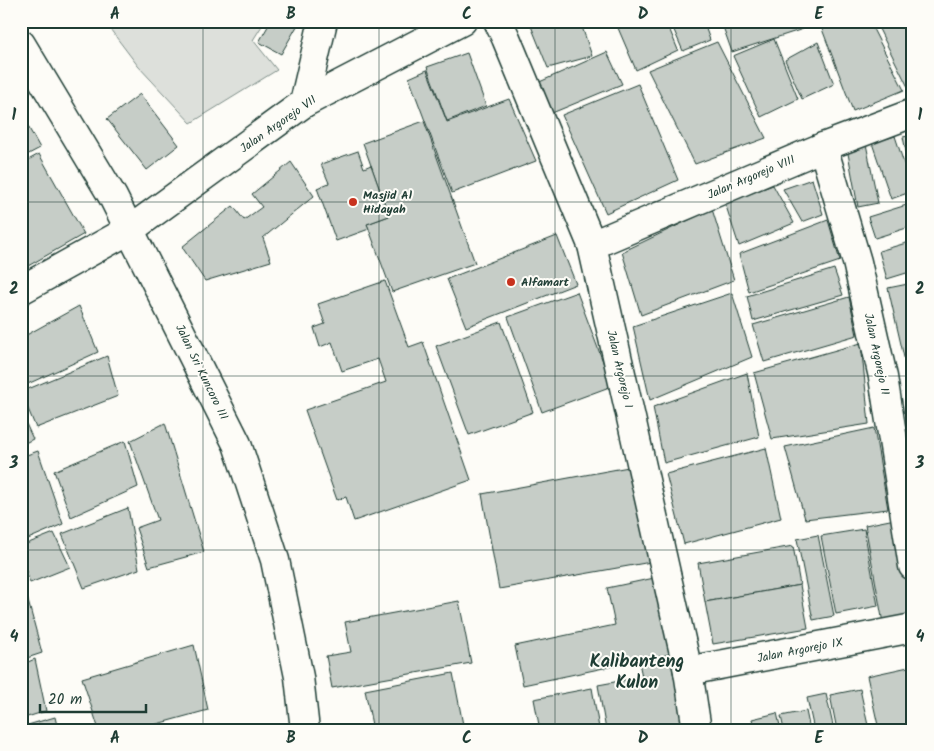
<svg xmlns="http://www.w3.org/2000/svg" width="934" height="751" font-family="Kalam,sans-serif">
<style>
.green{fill:#dde0db;stroke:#7e8e88}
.building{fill:#c6cdc7;stroke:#1f3d34}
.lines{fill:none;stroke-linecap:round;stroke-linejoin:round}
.minor-casing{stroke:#1f3d34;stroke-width:31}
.minor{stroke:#fdfcf7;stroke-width:28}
.grid{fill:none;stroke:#1f3d34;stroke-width:1;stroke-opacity:0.55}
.poi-dot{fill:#c8321e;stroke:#fdfcf7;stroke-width:2}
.labels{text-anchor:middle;stroke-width:4;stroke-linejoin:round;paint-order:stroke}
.street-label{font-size:12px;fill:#1f3d34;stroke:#fdfcf7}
.poi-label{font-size:12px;font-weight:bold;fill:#1f3d34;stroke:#fdfcf7;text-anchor:start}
.district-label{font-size:18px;font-weight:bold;fill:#1f3d34;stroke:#fdfcf7}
.neatline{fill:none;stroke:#1f3d34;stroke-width:2}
.grid-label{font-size:16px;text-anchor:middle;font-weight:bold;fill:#1f3d34}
</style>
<rect width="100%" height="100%" fill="#fdfcf7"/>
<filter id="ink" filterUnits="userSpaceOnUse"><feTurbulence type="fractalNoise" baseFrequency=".02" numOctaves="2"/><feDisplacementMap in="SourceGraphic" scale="10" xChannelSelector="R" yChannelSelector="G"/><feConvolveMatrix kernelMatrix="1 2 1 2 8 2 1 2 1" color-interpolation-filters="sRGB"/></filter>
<g filter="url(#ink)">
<path class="green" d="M 104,21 L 265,21 L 253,40 L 277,70 L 191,123 L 138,66 Z"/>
<g class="building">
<path d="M 271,21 L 300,21 L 281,54 L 259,42 Z"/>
<path d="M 529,21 L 580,21 L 592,56 L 548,68 Z"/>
<path d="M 615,21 L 666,21 L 678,50 L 636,70 Z"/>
<path d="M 670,21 L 703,21 L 710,40 L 683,51 Z"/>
<path d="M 721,21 L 801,21 L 803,29 L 732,52 Z"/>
<path d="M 819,21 L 869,21 L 904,90 L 853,111 Z"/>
<path d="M 875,21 L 913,21 L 913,92 L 911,93 Z"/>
<path d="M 774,39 L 798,99 L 761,117 L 733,56 Z"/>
<path d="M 717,42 L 766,138 L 695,164 L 648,70 Z"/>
<path d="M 818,42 L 834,84 L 802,99 L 785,60 Z"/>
<path d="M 607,52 L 622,84 L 552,113 L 535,84 Z"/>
<path d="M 467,53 L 486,106 L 447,121 L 427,67 Z"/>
<path d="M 427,70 L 447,122 L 509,99 L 536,161 L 452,193 L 409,78 Z"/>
<path d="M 638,84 L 678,180 L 606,213 L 562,115 Z"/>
<path d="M 140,94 L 179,145 L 147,170 L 107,119 Z"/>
<path d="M 21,114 L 40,148 L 21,158 Z"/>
<path d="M 424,121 L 475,263 L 392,292 L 367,224 L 389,216 L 363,143 Z"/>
<path d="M 913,135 L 913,185 L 903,137 Z"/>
<path d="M 895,136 L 913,191 L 891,199 L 872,143 Z"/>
<path d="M 866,144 L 878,203 L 858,207 L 847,148 Z"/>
<path d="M 358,151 L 364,168 L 371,165 L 389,216 L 367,224 L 369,229 L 336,241 L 317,188 L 329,183 L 321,164 Z"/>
<path d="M 39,154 L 84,234 L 21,270 L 21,164 Z"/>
<path d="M 291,162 L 314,196 L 263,238 L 271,261 L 205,281 L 182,247 L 233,206 L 244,220 L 262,207 L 252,194 Z"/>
<path d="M 812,179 L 823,214 L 802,222 L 783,189 Z"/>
<path d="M 773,185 L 794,223 L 739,246 L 725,203 Z"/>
<path d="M 913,203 L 913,226 L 875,238 L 868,217 Z"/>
<path d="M 712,209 L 734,280 L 641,315 L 622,252 Z"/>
<path d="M 828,220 L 840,261 L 749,292 L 739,254 Z"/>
<path d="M 557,236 L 576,284 L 466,327 L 447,279 Z"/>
<path d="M 913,241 L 913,271 L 887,279 L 879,251 Z"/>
<path d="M 834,269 L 843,295 L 753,321 L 747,296 Z"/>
<path d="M 385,281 L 409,347 L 423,342 L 471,480 L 354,521 L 346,497 L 337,500 L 305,410 L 386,382 L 378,359 L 342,371 L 332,342 L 320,347 L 314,328 L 325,324 L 318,304 Z"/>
<path d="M 913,283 L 913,364 L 906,366 L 888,288 Z"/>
<path d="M 577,292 L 612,386 L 542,412 L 508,317 Z"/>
<path d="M 732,293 L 752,357 L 650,400 L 633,326 Z"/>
<path d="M 849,297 L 857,335 L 764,362 L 753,325 Z"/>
<path d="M 79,306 L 98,352 L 21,387 L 21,338 Z"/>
<path d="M 501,322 L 533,412 L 469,435 L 436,346 Z"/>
<path d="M 861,343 L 869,424 L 772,439 L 754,373 Z"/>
<path d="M 107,356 L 118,396 L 36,428 L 21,392 Z"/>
<path d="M 747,373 L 759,437 L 664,463 L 653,407 Z"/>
<path d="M 21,413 L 33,439 L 21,445 Z"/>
<path d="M 165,423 L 204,552 L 149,567 L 136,528 L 158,520 L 130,441 Z"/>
<path d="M 874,428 L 888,509 L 805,519 L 785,447 Z"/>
<path d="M 125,441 L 138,487 L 71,517 L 54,471 Z"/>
<path d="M 766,448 L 781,518 L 684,544 L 666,474 Z"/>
<path d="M 38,451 L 63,524 L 28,539 L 21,522 L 21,457 Z"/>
<path d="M 634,466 L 651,562 L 499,589 L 482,494 Z"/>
<path d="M 128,508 L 139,569 L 84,588 L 62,534 Z"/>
<path d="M 900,518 L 913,587 L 913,617 L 883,623 L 865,525 Z"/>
<path d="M 864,529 L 878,606 L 836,614 L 821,536 Z"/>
<path d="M 54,533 L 70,567 L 30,583 L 21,554 L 21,546 Z"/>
<path d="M 818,535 L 834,616 L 813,620 L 797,539 Z"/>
<path d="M 793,546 L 800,585 L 705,602 L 698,563 Z"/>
<path d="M 659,577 L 675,653 L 523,685 L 515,646 L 615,625 L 607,588 Z"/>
<path d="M 800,585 L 808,628 L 713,644 L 705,602 Z"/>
<path d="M 27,597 L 42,653 L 21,660 L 21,599 Z"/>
<path d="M 459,601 L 471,663 L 332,688 L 326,656 L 351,652 L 345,622 Z"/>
<path d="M 194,645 L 208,710 L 135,730 L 99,730 L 82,678 Z"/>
<path d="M 677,655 L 690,727 L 672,730 L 606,730 L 598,685 L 642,677 L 639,662 Z"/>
<path d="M 35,659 L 46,711 L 21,719 L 21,665 Z"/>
<path d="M 913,666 L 913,730 L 879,730 L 867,676 Z"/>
<path d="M 453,673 L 464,730 L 373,730 L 365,690 Z"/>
<path d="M 592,688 L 599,728 L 540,730 L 534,699 Z"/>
<path d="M 860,689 L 869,730 L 837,730 L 830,695 Z"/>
<path d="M 826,694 L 834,730 L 814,730 L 807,698 Z"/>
<path d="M 806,711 L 810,730 L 784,730 L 781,716 Z"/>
<path d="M 777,713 L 781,730 L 755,730 L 752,719 Z"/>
<path d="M 55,717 L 58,730 L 21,730 L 21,727 Z"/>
<path d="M 258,725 L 259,730 L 238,730 Z"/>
</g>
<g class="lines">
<defs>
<g id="minor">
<path d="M 498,21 L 506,38 L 592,245 L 688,671 L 697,730"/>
<path d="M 21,44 L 113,197 L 237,444 L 275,560 L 299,677 L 305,730"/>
<path d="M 304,103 L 323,21"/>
<path d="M 823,147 L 857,262 L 883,377 L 913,566"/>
<path d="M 592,245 L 823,147 L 913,113"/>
<path d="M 21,290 L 131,229 L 304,103 L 462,21"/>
<path d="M 688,671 L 913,628"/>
</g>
</defs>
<use href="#minor" class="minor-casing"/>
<use href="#minor" class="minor"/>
</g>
</g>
<path class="grid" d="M 203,21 L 203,730M 379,21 L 379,730M 555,21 L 555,730M 731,21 L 731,730M 21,202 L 913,202M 21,376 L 913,376M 21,550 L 913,550"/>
<g class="poi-dot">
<circle cx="353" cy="202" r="5"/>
<circle cx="511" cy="282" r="5"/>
</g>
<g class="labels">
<g class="street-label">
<text transform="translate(278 124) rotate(-35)" y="4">Jalan Argorejo VII</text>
<text transform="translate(751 177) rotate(-23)" y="4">Jalan Argorejo VIII</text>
<text transform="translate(877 354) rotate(78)" y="4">Jalan Argorejo II</text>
<text transform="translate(620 369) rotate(77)" y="4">Jalan Argorejo I</text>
<text transform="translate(202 372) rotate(64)" y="4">Jalan Sri Kuncoro III</text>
<text transform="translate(800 650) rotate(-11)" y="4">Jalan Argorejo IX</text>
</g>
<g class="poi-label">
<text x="363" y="199">Masjid Al<tspan x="363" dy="14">Hidayah</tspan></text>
<text x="521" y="286">Alfamart</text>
</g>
<g class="district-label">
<text x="637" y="667">Kalibanteng<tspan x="637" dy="21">Kulon</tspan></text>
</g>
</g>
<rect width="934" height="751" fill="none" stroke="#fdfcf7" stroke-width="55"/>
<path d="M40 704v8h106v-8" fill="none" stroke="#1f3d34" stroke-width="2.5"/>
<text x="48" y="704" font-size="15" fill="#1f3d34" stroke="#fdfcf7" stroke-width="4" paint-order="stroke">20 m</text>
<rect x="28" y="28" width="878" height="696" class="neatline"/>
<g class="grid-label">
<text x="115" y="19">A</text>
<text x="291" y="19">B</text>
<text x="467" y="19">C</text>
<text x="643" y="19">D</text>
<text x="819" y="19">E</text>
<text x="14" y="120">1</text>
<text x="920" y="120">1</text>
<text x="14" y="294">2</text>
<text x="920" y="294">2</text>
<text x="14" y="468">3</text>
<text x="920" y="468">3</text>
<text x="14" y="642">4</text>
<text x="920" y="642">4</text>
<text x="115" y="743">A</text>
<text x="291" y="743">B</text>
<text x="467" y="743">C</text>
<text x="643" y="743">D</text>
<text x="819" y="743">E</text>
</g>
</svg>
